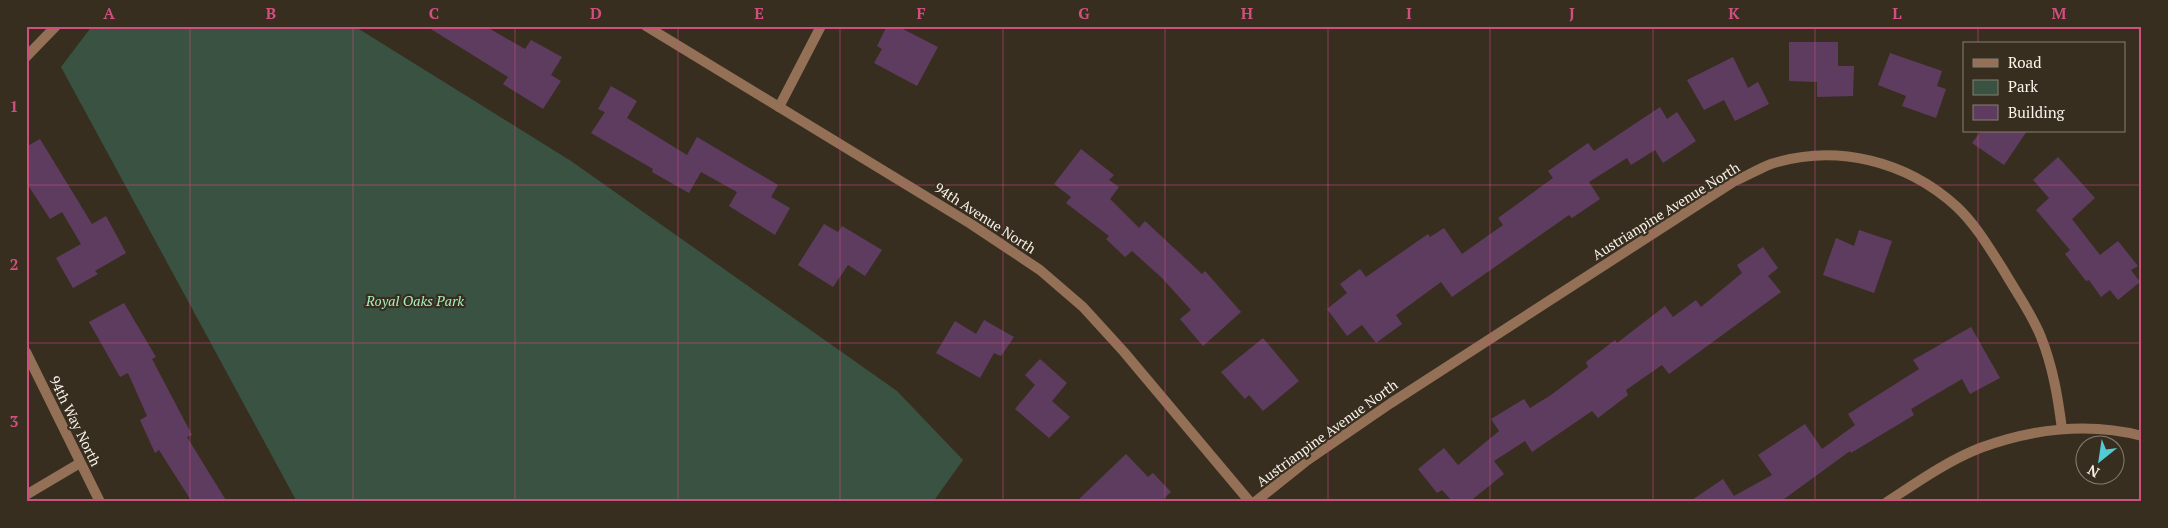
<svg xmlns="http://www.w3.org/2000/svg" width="2168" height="528" font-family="'PT Serif',serif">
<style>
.green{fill:#395241}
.building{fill:#5e3c60}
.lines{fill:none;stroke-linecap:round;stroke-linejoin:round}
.minor{stroke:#947056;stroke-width:10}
.grid{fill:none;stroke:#d04f7f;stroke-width:1;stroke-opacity:0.55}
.labels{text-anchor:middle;stroke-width:4.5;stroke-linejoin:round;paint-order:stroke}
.street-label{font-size:14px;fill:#faf4eb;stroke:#382e20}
.park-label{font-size:14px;font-style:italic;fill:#a7f0bc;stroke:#382e20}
.neatline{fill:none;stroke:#d04f7f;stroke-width:2}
.grid-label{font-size:16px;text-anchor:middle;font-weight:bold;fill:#d04f7f}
</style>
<rect width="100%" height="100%" fill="#382e20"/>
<path class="green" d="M 92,26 L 354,26 L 571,161 L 897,391 L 963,460 L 933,502 L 297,502 L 61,67 Z"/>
<g class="building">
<path d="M 426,26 L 485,26 L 525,49 L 531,40 L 562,57 L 551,75 L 561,81 L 543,109 L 503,84 L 508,77 Z"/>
<path d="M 887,26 L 897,26 L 938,47 L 917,86 L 874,63 L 882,49 L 877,46 Z"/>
<path d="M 1789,42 L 1838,42 L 1838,66 L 1854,66 L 1853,96 L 1817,97 L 1817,82 L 1789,81 Z"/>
<path d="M 1890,53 L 1942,71 L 1937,86 L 1946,89 L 1936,118 L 1902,106 L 1906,96 L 1878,85 Z"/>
<path d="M 1733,57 L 1748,88 L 1758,82 L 1769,104 L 1735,121 L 1724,100 L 1704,110 L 1687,80 Z"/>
<path d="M 611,86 L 637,101 L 627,118 L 687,155 L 697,137 L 778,185 L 771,197 L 790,208 L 775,235 L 729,206 L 737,192 L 701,172 L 689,193 L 652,172 L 653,169 L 591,133 L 605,112 L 598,109 Z"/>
<path d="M 1660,107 L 1667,119 L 1677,112 L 1696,141 L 1663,163 L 1655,150 L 1631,165 L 1627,158 L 1589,182 L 1600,199 L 1572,218 L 1569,215 L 1452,297 L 1441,282 L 1396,315 L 1402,324 L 1376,343 L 1362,325 L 1347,336 L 1327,309 L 1347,293 L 1340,284 L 1360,269 L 1366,277 L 1428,234 L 1430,237 L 1444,228 L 1462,254 L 1503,225 L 1498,218 L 1553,178 L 1548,171 L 1588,143 L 1594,151 Z"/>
<path d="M 1981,131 L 2027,131 L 2004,165 L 1972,143 Z"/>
<path d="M 40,139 L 92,224 L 106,216 L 126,253 L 95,271 L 98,274 L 73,288 L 56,258 L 81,244 L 62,212 L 50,219 L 26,182 L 26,147 Z"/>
<path d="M 1081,149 L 1114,175 L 1109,180 L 1119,187 L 1110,199 L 1139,228 L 1145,221 L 1202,274 L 1205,271 L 1241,312 L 1203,346 L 1180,319 L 1191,310 L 1162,278 L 1132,251 L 1125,257 L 1106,239 L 1109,236 L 1066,203 L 1071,197 L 1054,184 Z"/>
<path d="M 2058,157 L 2095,198 L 2072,219 L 2100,255 L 2118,241 L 2138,266 L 2131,270 L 2140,282 L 2118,300 L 2110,290 L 2101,297 L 2089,280 L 2086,281 L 2065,254 L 2070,250 L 2036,210 L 2049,198 L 2033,180 Z"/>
<path d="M 824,224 L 838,232 L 842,226 L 882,250 L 865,276 L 848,265 L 833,287 L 798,265 Z"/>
<path d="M 1859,230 L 1892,241 L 1874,293 L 1823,275 L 1836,238 L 1854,246 Z"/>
<path d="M 1763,247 L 1778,268 L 1768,276 L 1781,292 L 1669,374 L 1662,365 L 1626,390 L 1628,395 L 1598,418 L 1592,411 L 1532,452 L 1525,441 L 1494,461 L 1504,474 L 1469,502 L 1453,502 L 1442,490 L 1437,493 L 1418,469 L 1444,448 L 1458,465 L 1499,431 L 1491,419 L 1524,399 L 1530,408 L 1551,395 L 1588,367 L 1586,362 L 1615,340 L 1617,343 L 1665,306 L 1673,317 L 1696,300 L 1701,307 L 1742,273 L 1737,265 Z"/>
<path d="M 124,303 L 156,357 L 152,359 L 192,435 L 187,437 L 227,502 L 192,502 L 159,450 L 155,453 L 140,420 L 147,416 L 128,373 L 120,377 L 89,322 Z"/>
<path d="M 984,320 L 1014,337 L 1001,356 L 994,353 L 980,378 L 936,353 L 955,321 L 976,334 Z"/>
<path d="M 1971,327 L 2000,378 L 1970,394 L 1962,379 L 1911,409 L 1914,415 L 1851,453 L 1850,451 L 1780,502 L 1689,502 L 1723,479 L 1734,496 L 1772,475 L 1758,455 L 1805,424 L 1822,449 L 1855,425 L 1848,414 L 1919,369 L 1913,360 Z"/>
<path d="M 1263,338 L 1299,381 L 1263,411 L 1249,395 L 1245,399 L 1221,372 Z"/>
<path d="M 1040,359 L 1067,383 L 1052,401 L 1070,417 L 1049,438 L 1015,409 L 1035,385 L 1025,375 Z"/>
<path d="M 1126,454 L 1148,477 L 1153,473 L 1171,492 L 1160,502 L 1076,502 Z"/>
</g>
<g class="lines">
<g class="minor">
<path d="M 646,26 L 971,224 L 1040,270 L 1083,307 L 1124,352 L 1250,502"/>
<path d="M 26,57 L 56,26"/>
<path d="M 779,107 L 821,26"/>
<path d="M 26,352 L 100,502"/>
<path d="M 26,495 L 80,463"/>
<path d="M 1255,502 L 1305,462 L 1391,403 L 1733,182 C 1745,177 1758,169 1771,164 C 1836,143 1907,161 1957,207 C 1976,225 1990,249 2004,271 C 2016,292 2032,314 2041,337 C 2053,367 2058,398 2062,429"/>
<path d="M 1887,502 C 1916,483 1947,461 1980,448 C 2031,429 2088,422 2142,436"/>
</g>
</g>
<path class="grid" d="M 190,26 L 190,502M 353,26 L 353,502M 515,26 L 515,502M 678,26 L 678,502M 840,26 L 840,502M 1003,26 L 1003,502M 1165,26 L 1165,502M 1328,26 L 1328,502M 1490,26 L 1490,502M 1653,26 L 1653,502M 1815,26 L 1815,502M 1978,26 L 1978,44M 1978,131 L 1978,502M 26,185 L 2142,185M 26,343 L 2142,343"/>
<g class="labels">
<g class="street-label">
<text transform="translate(1666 211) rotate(-32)" y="5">Austrianpine Avenue North</text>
<text transform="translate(985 218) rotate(33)" y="5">94th Avenue North</text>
<text transform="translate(75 421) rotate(64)" y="5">94th Way North</text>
<text transform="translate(1327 433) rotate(-36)" y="5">Austrianpine Avenue North</text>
</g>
<g class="park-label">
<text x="415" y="306">Royal Oaks Park</text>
</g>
</g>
<rect width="2168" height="528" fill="none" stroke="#382e20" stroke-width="55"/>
<rect x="1963" y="42" width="162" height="90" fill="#382e20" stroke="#867d71"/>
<rect x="1973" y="59" width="25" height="8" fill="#947056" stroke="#867d71"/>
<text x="2008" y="68" font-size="15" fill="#faf4eb">Road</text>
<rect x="1973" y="80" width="25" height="15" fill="#395241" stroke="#867d71"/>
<text x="2008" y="92" font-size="15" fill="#faf4eb">Park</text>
<rect x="1973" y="105" width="25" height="15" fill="#5e3c60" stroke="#867d71"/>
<text x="2008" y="118" font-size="15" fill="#faf4eb">Building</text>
<g transform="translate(2100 460) rotate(210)"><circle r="24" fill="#382e20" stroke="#867d71"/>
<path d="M0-4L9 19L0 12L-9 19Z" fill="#51ccd5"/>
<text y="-8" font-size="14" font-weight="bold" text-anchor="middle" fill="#faf4eb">N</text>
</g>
<rect x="28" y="28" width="2112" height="472" class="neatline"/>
<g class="grid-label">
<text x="109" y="19">A</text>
<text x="271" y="19">B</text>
<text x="434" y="19">C</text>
<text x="596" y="19">D</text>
<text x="759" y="19">E</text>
<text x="921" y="19">F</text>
<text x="1084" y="19">G</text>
<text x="1247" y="19">H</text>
<text x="1409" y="19">I</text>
<text x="1572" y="19">J</text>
<text x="1734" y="19">K</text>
<text x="1897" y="19">L</text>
<text x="2059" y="19">M</text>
<text x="14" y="112">1</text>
<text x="14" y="270">2</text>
<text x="14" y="427">3</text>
</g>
</svg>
